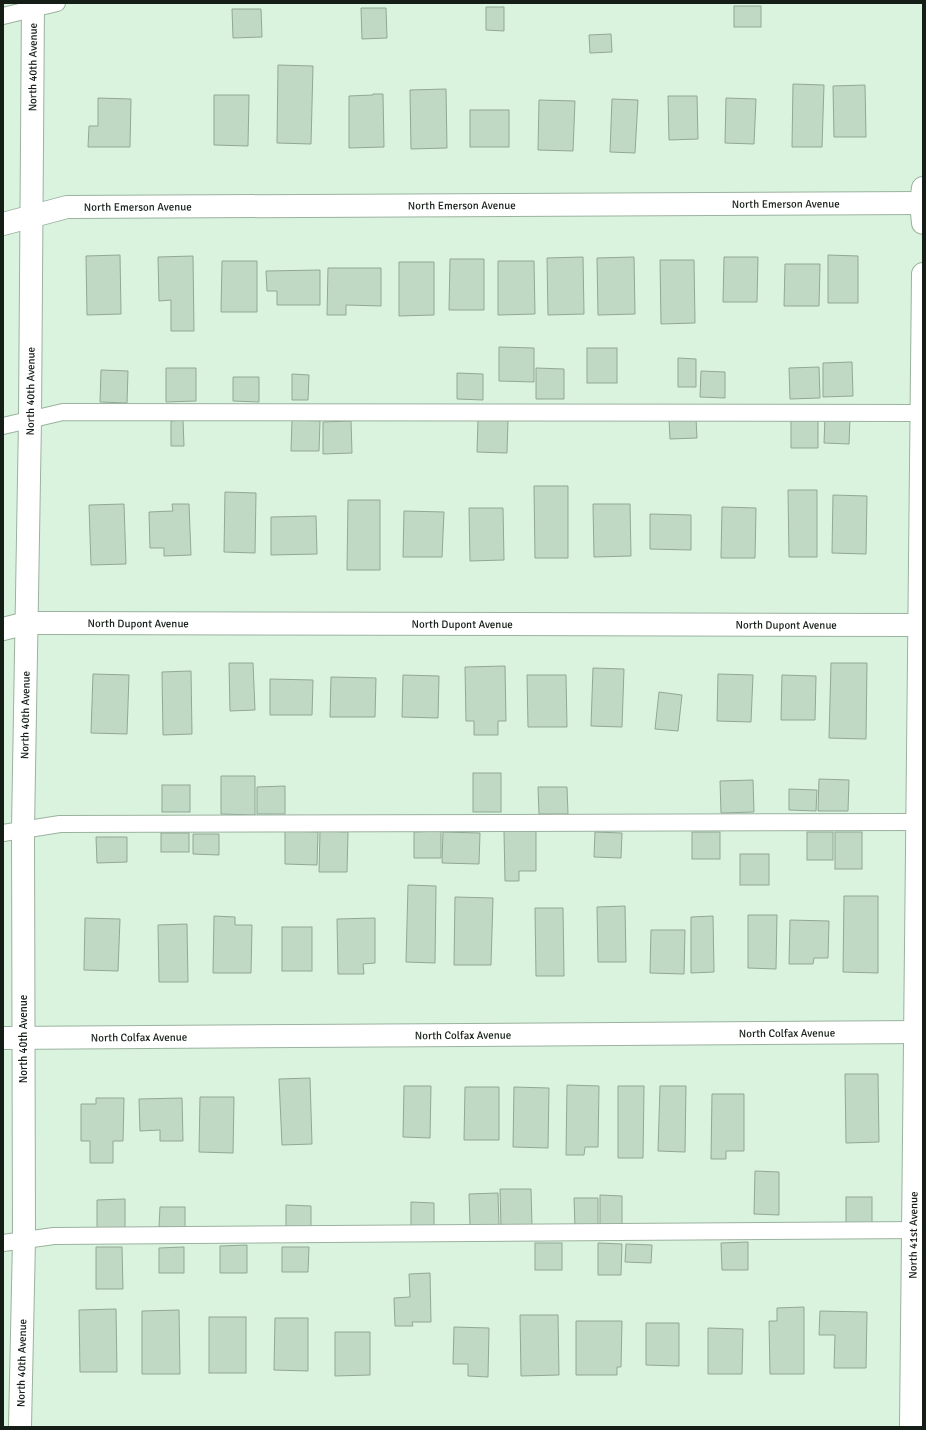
<svg xmlns="http://www.w3.org/2000/svg" width="926" height="1430" font-family="Signika,sans-serif">
<style>
.building{fill:#c0d9c4;stroke:#91a895}
.lines{fill:none;stroke-linecap:round;stroke-linejoin:round}
.lane-casing{stroke:#9bb29f;stroke-width:18}
.street-casing{stroke:#9bb29f;stroke-width:24}
.lane{stroke:#fff;stroke-width:16}
.street{stroke:#fff;stroke-width:22}
.labels{text-anchor:middle;stroke-width:4;stroke-linejoin:round;paint-order:stroke}
.street-label{font-size:11px;fill:#141d16;stroke:#fff}
</style>
<rect width="100%" height="100%" fill="#d9f3de"/>
<g class="building">
<rect x="734" y="6" width="27" height="21"/>
<path d="M 486,7 L 504,7 L 504,31 L 486,30 Z"/>
<path d="M 361,8 L 386,8 L 387,38 L 362,39 Z"/>
<path d="M 232,9 L 261,9 L 262,37 L 233,38 Z"/>
<path d="M 611,34 L 612,52 L 590,53 L 589,35 Z"/>
<path d="M 278,65 L 313,66 L 311,144 L 277,143 Z"/>
<path d="M 793,84 L 824,85 L 822,147 L 792,147 Z"/>
<path d="M 865,85 L 866,137 L 834,137 L 833,86 Z"/>
<path d="M 446,89 L 447,148 L 411,149 L 410,90 Z"/>
<path d="M 373,94 L 383,94 L 384,147 L 349,148 L 349,96 L 373,95 Z"/>
<path d="M 214,95 L 249,95 L 248,146 L 214,145 Z"/>
<path d="M 668,96 L 697,96 L 698,139 L 669,140 Z"/>
<path d="M 98,98 L 131,99 L 130,147 L 88,147 L 89,126 L 98,126 Z"/>
<path d="M 726,98 L 756,99 L 754,144 L 725,143 Z"/>
<path d="M 612,99 L 638,100 L 635,153 L 610,152 Z"/>
<path d="M 539,100 L 575,101 L 573,151 L 538,150 Z"/>
<rect x="470" y="110" width="39" height="37"/>
<path d="M 120,255 L 121,314 L 87,315 L 86,256 Z"/>
<path d="M 828,255 L 858,256 L 858,303 L 828,303 Z"/>
<path d="M 193,256 L 194,331 L 171,331 L 171,300 L 159,301 L 158,257 Z"/>
<path d="M 583,257 L 584,314 L 548,315 L 547,258 Z"/>
<path d="M 634,257 L 635,314 L 598,315 L 597,258 Z"/>
<path d="M 724,257 L 758,257 L 757,302 L 723,302 Z"/>
<path d="M 450,259 L 484,259 L 484,310 L 449,310 Z"/>
<path d="M 660,260 L 694,260 L 695,323 L 661,324 Z"/>
<path d="M 222,261 L 257,261 L 257,312 L 221,312 Z"/>
<path d="M 498,261 L 534,261 L 535,314 L 498,315 Z"/>
<path d="M 399,262 L 434,262 L 434,315 L 399,316 Z"/>
<path d="M 785,264 L 820,264 L 819,306 L 784,306 Z"/>
<path d="M 328,268 L 381,268 L 381,306 L 346,305 L 346,315 L 327,315 Z"/>
<path d="M 320,270 L 320,305 L 277,305 L 277,291 L 267,291 L 266,271 Z"/>
<path d="M 499,347 L 534,348 L 534,382 L 499,381 Z"/>
<rect x="587" y="348" width="30" height="35"/>
<path d="M 678,358 L 696,359 L 696,387 L 678,387 Z"/>
<path d="M 852,362 L 853,396 L 823,397 L 823,363 Z"/>
<path d="M 819,367 L 820,398 L 790,399 L 789,368 Z"/>
<path d="M 166,368 L 196,368 L 196,401 L 166,402 Z"/>
<path d="M 536,368 L 564,369 L 564,399 L 536,399 Z"/>
<path d="M 101,370 L 128,371 L 127,403 L 100,402 Z"/>
<path d="M 701,371 L 725,372 L 725,398 L 700,397 Z"/>
<path d="M 457,373 L 483,374 L 483,400 L 457,399 Z"/>
<path d="M 292,374 L 309,375 L 308,400 L 292,400 Z"/>
<path d="M 233,377 L 259,377 L 259,402 L 233,401 Z"/>
<path d="M 825,417 L 850,418 L 849,444 L 824,443 Z"/>
<path d="M 696,418 L 697,438 L 670,439 L 669,419 Z"/>
<path d="M 818,418 L 818,448 L 791,448 L 791,419 Z"/>
<path d="M 478,419 L 508,420 L 507,453 L 477,452 Z"/>
<path d="M 183,420 L 184,446 L 171,446 L 171,421 Z"/>
<path d="M 292,420 L 320,421 L 319,451 L 291,451 Z"/>
<path d="M 351,421 L 352,453 L 323,454 L 323,422 Z"/>
<path d="M 534,486 L 568,486 L 568,558 L 535,558 Z"/>
<path d="M 788,490 L 817,490 L 817,557 L 789,557 Z"/>
<path d="M 225,492 L 256,493 L 255,553 L 224,552 Z"/>
<path d="M 833,495 L 867,496 L 866,554 L 832,553 Z"/>
<path d="M 348,500 L 380,500 L 380,570 L 347,570 Z"/>
<path d="M 124,504 L 126,564 L 91,565 L 89,505 Z"/>
<path d="M 172,504 L 189,504 L 191,555 L 164,556 L 164,548 L 150,548 L 149,512 L 173,511 Z"/>
<path d="M 593,504 L 630,504 L 631,556 L 594,557 Z"/>
<path d="M 722,507 L 756,508 L 755,558 L 721,558 Z"/>
<path d="M 469,508 L 503,508 L 504,560 L 470,561 Z"/>
<path d="M 404,511 L 444,512 L 442,557 L 403,557 Z"/>
<path d="M 650,514 L 691,515 L 691,550 L 650,549 Z"/>
<path d="M 316,516 L 317,554 L 271,555 L 271,517 Z"/>
<path d="M 229,663 L 253,663 L 255,710 L 230,711 Z"/>
<path d="M 831,663 L 867,663 L 866,739 L 829,738 Z"/>
<path d="M 505,666 L 506,721 L 498,721 L 498,735 L 474,735 L 474,721 L 466,721 L 465,667 Z"/>
<path d="M 593,668 L 624,669 L 622,727 L 591,726 Z"/>
<path d="M 191,671 L 192,734 L 163,735 L 162,672 Z"/>
<path d="M 93,674 L 129,675 L 127,734 L 91,733 Z"/>
<path d="M 718,674 L 753,675 L 751,722 L 717,721 Z"/>
<path d="M 403,675 L 439,676 L 438,718 L 402,717 Z"/>
<path d="M 527,675 L 566,675 L 567,727 L 528,727 Z"/>
<path d="M 782,675 L 816,676 L 815,720 L 781,720 Z"/>
<path d="M 331,677 L 376,678 L 375,717 L 330,717 Z"/>
<path d="M 270,679 L 313,680 L 312,715 L 270,715 Z"/>
<path d="M 659,692 L 682,695 L 678,731 L 655,729 Z"/>
<rect x="473" y="773" width="28" height="39"/>
<path d="M 221,776 L 255,776 L 255,815 L 221,814 Z"/>
<path d="M 819,779 L 849,780 L 848,811 L 818,811 Z"/>
<path d="M 753,780 L 754,812 L 721,813 L 720,781 Z"/>
<rect x="162" y="785" width="28" height="27"/>
<path d="M 285,786 L 285,814 L 257,814 L 257,787 Z"/>
<path d="M 538,787 L 567,787 L 568,814 L 539,814 Z"/>
<path d="M 789,789 L 817,790 L 816,811 L 789,810 Z"/>
<path d="M 285,831 L 318,832 L 317,865 L 285,864 Z"/>
<path d="M 320,831 L 348,832 L 347,872 L 319,872 Z"/>
<path d="M 441,831 L 441,858 L 414,858 L 414,832 Z"/>
<path d="M 504,831 L 536,831 L 536,871 L 519,871 L 519,881 L 505,881 Z"/>
<path d="M 443,832 L 480,833 L 479,864 L 442,863 Z"/>
<path d="M 595,832 L 622,833 L 621,858 L 594,857 Z"/>
<rect x="692" y="832" width="28" height="27"/>
<rect x="807" y="832" width="26" height="28"/>
<rect x="835" y="832" width="27" height="37"/>
<rect x="161" y="833" width="28" height="19"/>
<path d="M 193,834 L 219,834 L 219,855 L 193,854 Z"/>
<path d="M 96,837 L 127,837 L 127,862 L 97,863 Z"/>
<rect x="740" y="854" width="29" height="31"/>
<path d="M 408,885 L 436,886 L 435,963 L 406,962 Z"/>
<path d="M 844,896 L 878,896 L 878,973 L 843,972 Z"/>
<path d="M 455,897 L 493,898 L 491,965 L 454,965 Z"/>
<path d="M 625,906 L 626,962 L 598,962 L 597,907 Z"/>
<path d="M 535,908 L 563,908 L 564,976 L 536,976 Z"/>
<path d="M 748,915 L 777,915 L 776,969 L 748,968 Z"/>
<path d="M 214,916 L 235,917 L 235,925 L 252,925 L 251,973 L 213,973 Z"/>
<path d="M 713,916 L 714,972 L 691,973 L 691,917 Z"/>
<path d="M 85,918 L 120,919 L 118,971 L 84,970 Z"/>
<path d="M 375,918 L 375,963 L 363,964 L 364,974 L 338,974 L 337,919 Z"/>
<path d="M 790,920 L 829,921 L 828,958 L 814,958 L 813,964 L 789,964 Z"/>
<path d="M 187,924 L 188,982 L 159,982 L 158,925 Z"/>
<rect x="282" y="927" width="30" height="44"/>
<path d="M 651,930 L 685,930 L 684,974 L 650,973 Z"/>
<path d="M 845,1074 L 878,1074 L 879,1142 L 846,1143 Z"/>
<path d="M 310,1078 L 312,1144 L 282,1145 L 279,1079 Z"/>
<path d="M 567,1085 L 599,1086 L 598,1147 L 585,1147 L 584,1155 L 566,1155 Z"/>
<path d="M 404,1086 L 431,1086 L 430,1138 L 403,1137 Z"/>
<path d="M 618,1086 L 644,1086 L 643,1158 L 618,1158 Z"/>
<path d="M 660,1086 L 686,1086 L 685,1152 L 658,1151 Z"/>
<path d="M 465,1087 L 499,1087 L 499,1140 L 464,1140 Z"/>
<path d="M 514,1087 L 549,1088 L 548,1148 L 513,1147 Z"/>
<path d="M 712,1094 L 744,1094 L 744,1151 L 726,1151 L 726,1159 L 711,1159 Z"/>
<path d="M 200,1097 L 234,1097 L 233,1153 L 199,1152 Z"/>
<path d="M 96,1098 L 124,1098 L 123,1141 L 113,1141 L 113,1163 L 90,1163 L 90,1141 L 81,1141 L 81,1104 L 96,1104 Z"/>
<path d="M 182,1098 L 183,1141 L 160,1141 L 160,1130 L 140,1131 L 139,1099 Z"/>
<path d="M 755,1171 L 779,1172 L 779,1215 L 754,1214 Z"/>
<path d="M 500,1189 L 531,1189 L 532,1227 L 501,1227 Z"/>
<path d="M 498,1193 L 499,1225 L 470,1225 L 469,1194 Z"/>
<path d="M 600,1195 L 622,1196 L 622,1227 L 600,1227 Z"/>
<rect x="846" y="1197" width="26" height="27"/>
<path d="M 574,1198 L 598,1198 L 598,1226 L 575,1227 Z"/>
<path d="M 125,1199 L 125,1228 L 97,1228 L 97,1200 Z"/>
<path d="M 411,1202 L 434,1203 L 434,1226 L 411,1226 Z"/>
<path d="M 286,1205 L 311,1206 L 311,1228 L 286,1228 Z"/>
<path d="M 160,1207 L 185,1207 L 185,1227 L 159,1227 Z"/>
<path d="M 748,1242 L 748,1270 L 722,1270 L 721,1243 Z"/>
<rect x="535" y="1243" width="27" height="27"/>
<path d="M 598,1243 L 622,1244 L 621,1275 L 598,1275 Z"/>
<path d="M 626,1244 L 652,1245 L 651,1263 L 625,1262 Z"/>
<path d="M 247,1245 L 247,1273 L 220,1273 L 220,1246 Z"/>
<path d="M 96,1247 L 122,1247 L 123,1289 L 96,1289 Z"/>
<path d="M 184,1247 L 184,1273 L 159,1273 L 159,1248 Z"/>
<path d="M 282,1247 L 309,1247 L 308,1272 L 282,1272 Z"/>
<path d="M 430,1273 L 431,1322 L 412,1322 L 413,1326 L 395,1326 L 394,1298 L 410,1297 L 409,1274 Z"/>
<path d="M 804,1307 L 804,1374 L 770,1374 L 769,1321 L 777,1321 L 777,1308 Z"/>
<path d="M 116,1309 L 117,1372 L 80,1372 L 79,1310 Z"/>
<path d="M 179,1310 L 180,1374 L 142,1374 L 142,1311 Z"/>
<path d="M 820,1311 L 867,1312 L 866,1368 L 834,1368 L 835,1335 L 819,1335 Z"/>
<path d="M 520,1315 L 558,1315 L 559,1375 L 521,1376 Z"/>
<rect x="209" y="1317" width="37" height="56"/>
<path d="M 275,1318 L 308,1318 L 308,1371 L 274,1370 Z"/>
<path d="M 576,1321 L 622,1321 L 621,1367 L 617,1367 L 617,1375 L 576,1375 Z"/>
<path d="M 646,1323 L 679,1323 L 679,1366 L 646,1365 Z"/>
<path d="M 454,1327 L 489,1328 L 488,1377 L 468,1376 L 468,1364 L 453,1364 Z"/>
<path d="M 708,1328 L 743,1329 L 742,1374 L 708,1374 Z"/>
<path d="M 335,1332 L 370,1332 L 370,1375 L 335,1376 Z"/>
</g>
<g class="lines">
<defs>
<g id="lane">
<path d="M 3,16 L 57,3"/>
<path d="M 3,426 L 63,412 L 921,413"/>
<path d="M 3,833 L 60,824 L 923,822"/>
<path d="M 3,1243 L 54,1236 L 923,1230"/>
</g>
<g id="street">
<path d="M 923,188 L 921,203 L 923,223"/>
<path id="s1" d="M 3,224 L 67,207 L 923,203"/>
<path id="s2" d="M 3,629 L 27,623 L 52,623 L 923,625"/>
<path id="s3" d="M 3,1038 L 923,1032"/>
<path id="s4" d="M 20,1427 L 24,1240 L 23,829 L 30,420 L 33,3"/>
<path id="s5" d="M 911,1427 L 923,274"/>
</g>
</defs>
<use href="#lane" class="lane-casing"/>
<use href="#street" class="street-casing"/>
<use href="#lane" class="lane"/>
<use href="#street" class="street"/>
</g>
<g class="labels">
<g class="street-label">
<text dy="4" stroke="none"><textPath href="#s4" startOffset="1360">North 40th Avenue</textPath></text>
<text dy="4" stroke="none"><textPath href="#s1" startOffset="785">North Emerson Avenue</textPath></text>
<text dy="4" stroke="none"><textPath href="#s1" startOffset="461">North Emerson Avenue</textPath></text>
<text dy="4" stroke="none"><textPath href="#s1" startOffset="137">North Emerson Avenue</textPath></text>
<text dy="4" stroke="none"><textPath href="#s4" startOffset="1036">North 40th Avenue</textPath></text>
<text dy="4" stroke="none"><textPath href="#s2" startOffset="136">North Dupont Avenue</textPath></text>
<text dy="4" stroke="none"><textPath href="#s2" startOffset="460">North Dupont Avenue</textPath></text>
<text dy="4" stroke="none"><textPath href="#s2" startOffset="784">North Dupont Avenue</textPath></text>
<text dy="4" stroke="none"><textPath href="#s4" startOffset="712">North 40th Avenue</textPath></text>
<text dy="4" stroke="none"><textPath href="#s3" startOffset="784">North Colfax Avenue</textPath></text>
<text dy="4" stroke="none"><textPath href="#s3" startOffset="460">North Colfax Avenue</textPath></text>
<text dy="4" stroke="none"><textPath href="#s3" startOffset="136">North Colfax Avenue</textPath></text>
<text transform="translate(23 1039) rotate(-90)" y="4">North 40th Avenue</text>
<text dy="4" stroke="none"><textPath href="#s5" startOffset="192">North 41st Avenue</textPath></text>
<text dy="4" stroke="none"><textPath href="#s4" startOffset="64">North 40th Avenue</textPath></text>
</g>
</g>
<rect width="926" height="1430" fill="none" stroke="#141d16" stroke-width="8"/>
</svg>
